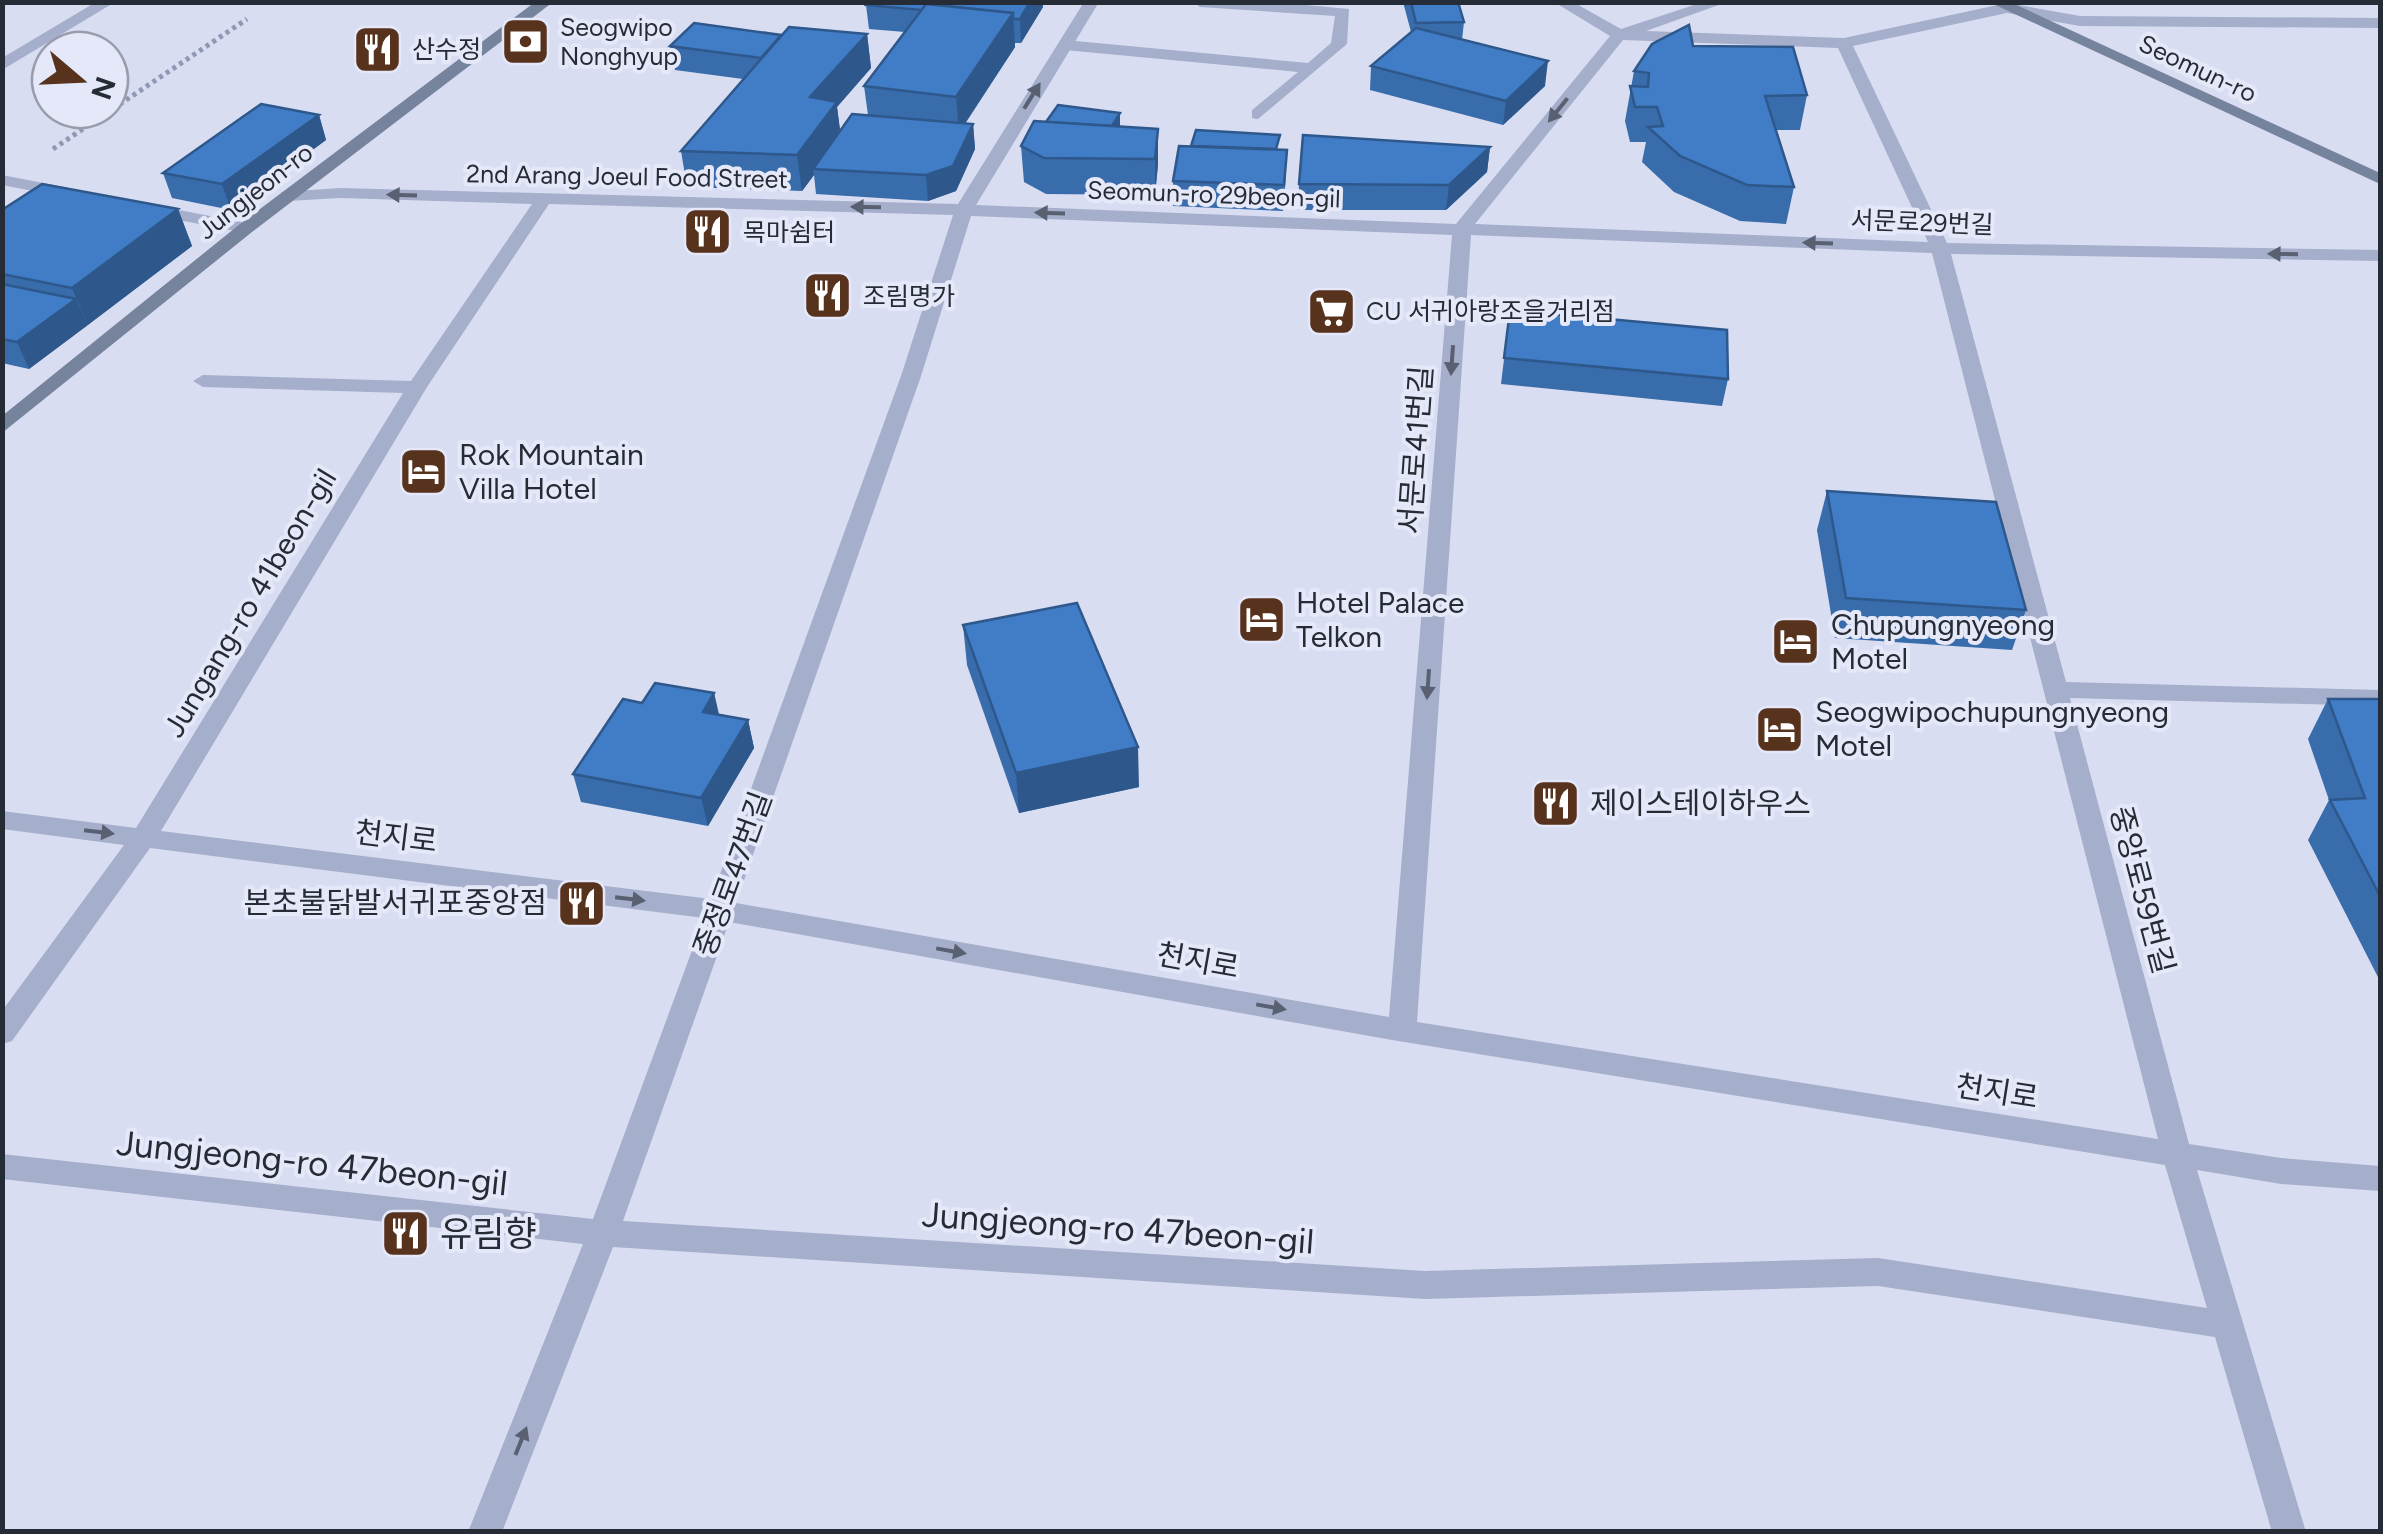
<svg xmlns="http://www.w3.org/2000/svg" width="2383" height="1534" font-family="Figtree,'Noto Sans KR',sans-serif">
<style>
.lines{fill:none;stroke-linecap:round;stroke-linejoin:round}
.path{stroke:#8f99b5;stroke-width:5;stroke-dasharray:4 4;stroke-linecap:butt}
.lane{fill:#a5aeca;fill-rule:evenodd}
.street{fill:#a5aeca;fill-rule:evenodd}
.secondary{fill:#76839d;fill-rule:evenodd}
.wall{fill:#386cab}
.shaded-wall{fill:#2e588b}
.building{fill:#417dc7;stroke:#2e588b;stroke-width:2.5}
.oneway{fill:#596071}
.labels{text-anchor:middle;stroke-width:8;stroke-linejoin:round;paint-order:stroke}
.far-poi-label{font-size:25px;fill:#262c35;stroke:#e5e8f9;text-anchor:start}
.far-street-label{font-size:25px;fill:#262c35;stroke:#e5e8f9}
.street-label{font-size:30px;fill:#262c35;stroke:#e5e8f9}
.poi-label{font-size:30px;fill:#262c35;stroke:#e5e8f9;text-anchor:start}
.near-street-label{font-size:35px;fill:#262c35;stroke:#e5e8f9}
.near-poi-label{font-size:35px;fill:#262c35;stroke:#e5e8f9;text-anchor:start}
</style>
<rect width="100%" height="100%" fill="#d9ddf2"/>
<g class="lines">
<path class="path" d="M 53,149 L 247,19"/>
<path class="lane" d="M 1193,2 L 1274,2 L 1349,9 L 1347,44 L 1258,119 L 1252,118 L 1252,110 L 1298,72 L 1065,50 L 1057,45 L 1065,40 L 1308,63 L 1331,43 L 1335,16 L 1200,7 Z"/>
<g class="street">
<path d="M 96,2 L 115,2 L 2,70 L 2,58 Z"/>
<path d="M 1084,2 L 1099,2 L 976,205 L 1456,224 L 1610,36 L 1554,2 L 1573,2 L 1621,29 L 1703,2 L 1727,2 L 1646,31 L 1844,38 L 2007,3 L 2080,16 L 2380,18 L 2380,28 L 2080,26 L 2007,13 L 1853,46 L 1947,243 L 2380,250 L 2380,261 L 1951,254 L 2066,682 L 2380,690 L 2380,706 L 2070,698 L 2189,1144 L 2281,1158 L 2380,1166 L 2380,1191 L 2281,1184 L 2197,1170 L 2306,1532 L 2272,1532 L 2215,1337 L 1878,1286 L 1425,1299 L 613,1247 L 502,1532 L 468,1532 L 583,1244 L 2,1179 L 2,1154 L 593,1219 L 704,918 L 150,848 L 12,1041 L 2,1044 L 2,1011 L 124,845 L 2,829 L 2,811 L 136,828 L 403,393 L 203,387 L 193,381 L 203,375 L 411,381 L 532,204 L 340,198 L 288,201 L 279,196 L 282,192 L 340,188 L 958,204 ZM 1623,40 L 1838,48 L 1928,242 L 1475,224 ZM 549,204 L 953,215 L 901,376 L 711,899 L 161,831 L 427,387 ZM 971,216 L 1452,235 L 1389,1017 L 736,903 L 921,376 ZM 1471,235 L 1932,253 L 2158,1139 L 1417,1022 ZM 729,922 L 1392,1040 L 2165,1165 L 2207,1308 L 1878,1258 L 1425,1271 L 623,1221 Z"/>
<path d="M 2,175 L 69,188 L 78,193 L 69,198 L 2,185 Z"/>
<path d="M 148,204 L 246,223 L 255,228 L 246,233 L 142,213 L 139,209 Z"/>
</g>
<g class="secondary">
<path d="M 535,2 L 553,2 L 252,232 L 2,433 L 2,416 L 240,224 Z"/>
<path d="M 1989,2 L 2010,2 L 2380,173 L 2380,184 Z"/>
</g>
</g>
<g class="wall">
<path d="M 1403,2 L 1458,2 L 1464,22 L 1462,40 L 1545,86 L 1503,125 L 1370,90 L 1371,66 L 1411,32 Z"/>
<path d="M 866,5 L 1043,7 L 1021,43 L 1015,43 L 1015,47 L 965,124 L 973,124 L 975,149 L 956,191 L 928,201 L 816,194 L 814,175 L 802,191 L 687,187 L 681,151 L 743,79 L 675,70 L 670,46 L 781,35 L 867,34 L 871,68 L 837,107 L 840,130 L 868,115 L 864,86 L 905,32 L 869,29 Z"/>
<path d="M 1693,46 L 1807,95 L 1800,130 L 1776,130 L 1794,187 L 1786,224 L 1740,221 L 1674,192 L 1642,162 L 1646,142 L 1630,142 L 1625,121 L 1634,71 Z"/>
<path d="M 319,115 L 326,140 L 231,210 L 172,198 L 163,173 Z"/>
<path d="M 1120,126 L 1158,129 L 1158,164 L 1155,195 L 1046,194 L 1024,182 L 1021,146 Z"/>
<path d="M 1490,147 L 1487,172 L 1446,210 L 1298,210 L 1299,184 Z"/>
<path d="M 1279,150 L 1286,175 L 1283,211 L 1173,206 L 1173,181 Z"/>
<path d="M 178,209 L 192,246 L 29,369 L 2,363 L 2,210 Z"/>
<path d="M 1510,310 L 1728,379 L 1722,406 L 1501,384 Z"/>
<path d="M 1827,491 L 2026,610 L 2012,650 L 1835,638 L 1817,530 Z"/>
<path d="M 963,625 L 1139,787 L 1019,813 L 967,665 Z"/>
<path d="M 714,693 L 719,714 L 748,720 L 754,748 L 708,826 L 581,802 L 573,774 L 642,703 Z"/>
<path d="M 2328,699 L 2380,699 L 2380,981 L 2308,840 L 2329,800 L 2308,739 Z"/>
</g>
<g class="shaded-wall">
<path d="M 1030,2 L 1043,2 L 1043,7 L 1021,43 L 1020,19 Z"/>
<path d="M 1013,13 L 1015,47 L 959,132 L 956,97 Z"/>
<path d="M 867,34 L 871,68 L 837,107 L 841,138 L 813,169 L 814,175 L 802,191 L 797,155 L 810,97 Z"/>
<path d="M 1548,61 L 1545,86 L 1503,125 L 1506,101 Z"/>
<path d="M 1120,113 L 1120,126 L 1104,138 Z"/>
<path d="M 319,115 L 326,140 L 231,210 L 222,184 Z"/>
<path d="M 973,124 L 975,149 L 956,191 L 928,201 L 926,175 Z"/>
<path d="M 1158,129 L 1158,164 L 1155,195 L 1155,159 Z"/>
<path d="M 1490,147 L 1487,172 L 1446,210 L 1449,185 Z"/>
<path d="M 178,209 L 192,246 L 88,325 L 72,288 Z"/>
<path d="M 76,299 L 88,325 L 29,369 L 17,342 Z"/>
<path d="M 714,693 L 720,721 L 703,712 Z"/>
<path d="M 748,720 L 754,748 L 708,826 L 701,798 Z"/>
<path d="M 1138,747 L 1139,787 L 1019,813 L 1016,773 Z"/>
</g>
<g class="building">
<path d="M 868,2 L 1030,2 L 1020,19 L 1013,19 L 1013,13 L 926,4 L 922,10 L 866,5 Z"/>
<path d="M 1411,2 L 1458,2 L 1464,22 L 1416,23 Z"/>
<path d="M 926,4 L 1013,13 L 956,97 L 864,86 Z"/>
<path d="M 694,23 L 781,35 L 761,58 L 670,46 Z"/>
<path d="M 1689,25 L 1693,46 L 1793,47 L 1807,95 L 1765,96 L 1794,187 L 1747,185 L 1680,156 L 1648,127 L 1663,126 L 1657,107 L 1635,107 L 1630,86 L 1648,87 L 1649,73 L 1634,71 L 1652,44 Z"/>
<path d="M 789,27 L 867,34 L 810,97 L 837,102 L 797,155 L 681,151 Z"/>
<path d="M 1416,28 L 1548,61 L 1506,101 L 1371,66 Z"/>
<path d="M 261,104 L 319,115 L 222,184 L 163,173 Z"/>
<path d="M 1058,105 L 1120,113 L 1112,126 L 1046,122 Z"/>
<path d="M 852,114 L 973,124 L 953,166 L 926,175 L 813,169 Z"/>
<path d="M 1034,121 L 1158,129 L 1155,159 L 1044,158 L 1021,146 Z"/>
<path d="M 1196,130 L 1280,135 L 1276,149 L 1191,146 Z"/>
<path d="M 1303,135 L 1490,147 L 1449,185 L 1299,184 Z"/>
<path d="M 1179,146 L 1287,150 L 1284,185 L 1173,181 Z"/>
<path d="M 42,184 L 178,209 L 72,288 L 2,274 L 2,210 Z"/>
<path d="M 2,284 L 76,299 L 17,342 L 2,339 Z"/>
<path d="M 1510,310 L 1727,330 L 1728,379 L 1504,358 Z"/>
<path d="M 1827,491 L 1996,502 L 2026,610 L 1846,598 Z"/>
<path d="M 1077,603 L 1138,747 L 1016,773 L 963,625 Z"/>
<path d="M 655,683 L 714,693 L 703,712 L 748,720 L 701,798 L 573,774 L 623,699 L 642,703 Z"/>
<path d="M 2328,699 L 2380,699 L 2380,896 L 2330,800 L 2365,798 Z"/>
</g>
<defs><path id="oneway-solid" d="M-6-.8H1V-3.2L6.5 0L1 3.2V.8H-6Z" transform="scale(2.5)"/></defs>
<g class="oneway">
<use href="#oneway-solid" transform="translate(1032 96) rotate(-58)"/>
<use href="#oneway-solid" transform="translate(1558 110) rotate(129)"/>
<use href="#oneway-solid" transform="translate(402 195) rotate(-178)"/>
<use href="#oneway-solid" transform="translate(866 207) rotate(-179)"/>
<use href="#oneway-solid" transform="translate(1050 213) rotate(-178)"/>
<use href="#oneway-solid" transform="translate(1818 243) rotate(-178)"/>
<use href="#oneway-solid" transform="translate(2283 254) rotate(-179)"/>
<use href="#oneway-solid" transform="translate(1452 360) rotate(94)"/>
<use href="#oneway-solid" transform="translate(1428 684) rotate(94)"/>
<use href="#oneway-solid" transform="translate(99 832) rotate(7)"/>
<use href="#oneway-solid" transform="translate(630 899) rotate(7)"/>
<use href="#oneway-solid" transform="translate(951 951) rotate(10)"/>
<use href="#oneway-solid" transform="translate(1271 1007) rotate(10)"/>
<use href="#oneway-solid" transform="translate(521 1441) rotate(-68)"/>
</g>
<defs>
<symbol id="bank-square" viewBox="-11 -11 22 22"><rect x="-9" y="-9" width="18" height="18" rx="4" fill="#57321c" stroke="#e5e8f9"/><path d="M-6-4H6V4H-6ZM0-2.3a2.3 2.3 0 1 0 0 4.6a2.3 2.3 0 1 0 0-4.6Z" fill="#fff"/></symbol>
<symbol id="restaurant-square" viewBox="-11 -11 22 22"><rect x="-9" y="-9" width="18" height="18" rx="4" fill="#57321c" stroke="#e5e8f9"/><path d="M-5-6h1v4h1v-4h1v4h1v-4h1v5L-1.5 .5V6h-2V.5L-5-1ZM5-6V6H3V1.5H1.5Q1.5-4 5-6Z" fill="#fff"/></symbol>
<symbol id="supermarket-square" viewBox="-11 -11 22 22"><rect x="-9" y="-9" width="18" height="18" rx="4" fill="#57321c" stroke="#e5e8f9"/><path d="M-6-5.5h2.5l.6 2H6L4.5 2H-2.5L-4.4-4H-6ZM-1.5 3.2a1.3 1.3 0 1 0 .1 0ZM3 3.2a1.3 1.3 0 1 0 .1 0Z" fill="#fff"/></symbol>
<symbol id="hotel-square" viewBox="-11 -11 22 22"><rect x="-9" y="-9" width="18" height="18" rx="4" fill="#57321c" stroke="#e5e8f9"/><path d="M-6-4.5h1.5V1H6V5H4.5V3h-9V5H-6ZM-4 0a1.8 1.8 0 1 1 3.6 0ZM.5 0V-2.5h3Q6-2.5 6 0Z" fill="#fff"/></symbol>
</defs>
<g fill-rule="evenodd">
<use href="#bank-square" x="498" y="14" width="55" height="55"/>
<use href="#restaurant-square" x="350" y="22" width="55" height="55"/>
<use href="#restaurant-square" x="680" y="204" width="55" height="55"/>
<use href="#restaurant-square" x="800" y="268" width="55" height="55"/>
<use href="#supermarket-square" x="1304" y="284" width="55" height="55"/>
<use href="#hotel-square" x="396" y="444" width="55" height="55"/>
<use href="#hotel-square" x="1234" y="592" width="55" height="55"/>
<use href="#hotel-square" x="1768" y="614" width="55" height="55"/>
<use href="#hotel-square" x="1752" y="702" width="55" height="55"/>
<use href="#restaurant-square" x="1528" y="776" width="55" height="55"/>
<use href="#restaurant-square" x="554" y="876" width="55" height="55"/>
<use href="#restaurant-square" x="378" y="1206" width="55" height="55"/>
</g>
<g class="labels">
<g class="far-poi-label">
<text x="560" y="36">Seogwipo<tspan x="560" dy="29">Nonghyup</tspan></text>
<text x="412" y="58">산수정</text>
<text x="743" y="241">목마쉼터</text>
<text x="863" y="305">조림명가</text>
<text x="1366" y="320">CU 서귀아랑조을거리점</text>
</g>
<g class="far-street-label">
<text transform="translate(2198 68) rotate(25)" y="9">Seomun-ro</text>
<text transform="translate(627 176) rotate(1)" y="9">2nd Arang Joeul Food Street</text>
<text transform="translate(255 191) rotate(-38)" y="9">Jungjeon-ro</text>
<text transform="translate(1214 194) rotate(2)" y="9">Seomun-ro 29beon-gil</text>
<text transform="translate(1922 222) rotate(2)" y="9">서문로29번길</text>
</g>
<g class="street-label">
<text transform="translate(1416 450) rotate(-86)" y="10">서문로41번길</text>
<text transform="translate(250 603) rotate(-59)" y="10">Jungang-ro 41beon-gil</text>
<text transform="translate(396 837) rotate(7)" y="10">천지로</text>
<text transform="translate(733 874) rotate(-70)" y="10">중정로47번길</text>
<text transform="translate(2142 890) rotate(75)" y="10">중앙로59번길</text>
<text transform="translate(1198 961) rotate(10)" y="10">천지로</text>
<text transform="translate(1997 1092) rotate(9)" y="10">천지로</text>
</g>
<g class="poi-label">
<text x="459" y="465">Rok Mountain<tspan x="459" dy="34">Villa Hotel</tspan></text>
<text x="1296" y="613">Hotel Palace<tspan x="1296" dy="34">Telkon</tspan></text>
<text x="1831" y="635">Chupungnyeong<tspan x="1831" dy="34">Motel</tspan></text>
<text x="1815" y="722">Seogwipochupungnyeong<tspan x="1815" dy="34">Motel</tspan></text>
<text x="1590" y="814">제이스테이하우스</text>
<text x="547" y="913" text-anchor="end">본초불닭발서귀포중앙점</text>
</g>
<g class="near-street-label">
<text transform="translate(312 1163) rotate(6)" y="12">Jungjeong-ro 47beon-gil</text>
<text transform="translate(1118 1228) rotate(4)" y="12">Jungjeong-ro 47beon-gil</text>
</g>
<g class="near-poi-label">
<text x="440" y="1246">유림향</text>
</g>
</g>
<rect width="2383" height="1534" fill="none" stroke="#262c35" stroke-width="10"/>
<g transform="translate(80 80) rotate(109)"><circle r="48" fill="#e5e8f9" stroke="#999dab" stroke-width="2.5"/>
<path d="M0-8L18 38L0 25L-18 38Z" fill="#57321c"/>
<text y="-15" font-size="28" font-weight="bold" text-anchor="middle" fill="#262c35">N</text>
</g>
</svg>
